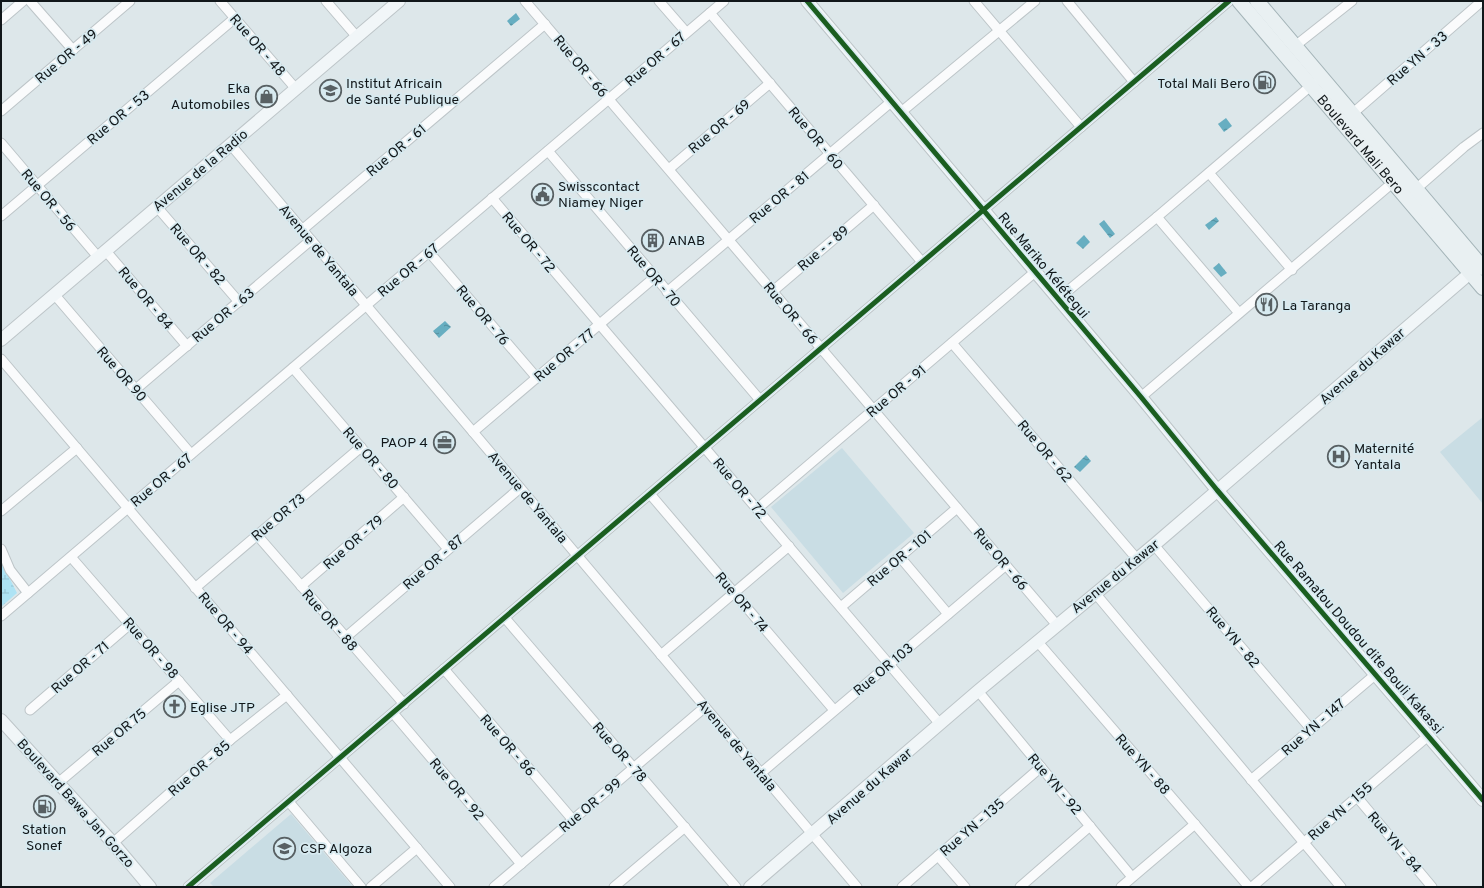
<svg xmlns="http://www.w3.org/2000/svg" width="1484" height="888" font-family="Overpass,sans-serif">
<style>
.built{fill:#c9dde4}
.wetland{fill:url(#wetland-marsh)}
.water{fill:url(#water-ripples)}
.lines{fill:none;stroke-linecap:round;stroke-linejoin:round}
.street-casing{stroke:#bdc5c8;stroke-width:11}
.secondary-casing{stroke:#bdc5c8;stroke-width:14}
.primary-casing{stroke:#a4b4b8;stroke-width:16}
.street{stroke:#fafbfc;stroke-width:9}
.secondary{stroke:#f1f6f8;stroke-width:12}
.primary{stroke:#e9f0f2;stroke-width:14}
.cycleway-casing{stroke:#d7eaf0;stroke-width:8}
.cycleway{stroke:#1b5e20;stroke-width:5}
.labels{text-anchor:middle;stroke-width:3.5;stroke-linejoin:round;paint-order:stroke}
.street-label{font-size:14px;fill:#11171a;stroke:#d7eaf0}
.poi-label{font-size:14px;fill:#11171a;stroke:#d7eaf0;text-anchor:start}
</style>
<defs>
<pattern id="wetland-marsh" width="20" height="14" patternUnits="userSpaceOnUse"><rect width="20" height="14" fill="#aee3f4"/><path d="M1 5h8M5 5V1M11 12h8M15 12V8" fill="none" stroke="#95c2d1"/></pattern>
<pattern id="water-ripples" width="26" height="14" patternUnits="userSpaceOnUse"><rect width="26" height="14" fill="#67aec1"/><path d="M2 4q2-2 4 0t4 0M15 11q2-2 4 0t4 0" fill="none" stroke="#538d9c"/></pattern>
</defs>
<rect width="100%" height="100%" fill="#dde7ea"/>
<g class="built">
<path d="M 1483,417 L 1483,504 L 1440,452 Z"/>
<path d="M 842,448 L 914,533 L 843,593 L 771,507 Z"/>
<path d="M 291,814 L 353,887 L 214,887 L 210,883 Z"/>
</g>
<path class="wetland" d="M 1,561 L 17,593 L 1,607 Z"/>
<g class="water">
<path d="M 516,13 L 520,19 L 511,26 L 507,21 Z"/>
<path d="M 1226,118 L 1232,126 L 1224,132 L 1218,124 Z"/>
<path d="M 1216,217 L 1219,221 L 1209,230 L 1205,225 Z"/>
<path d="M 1104,220 L 1115,234 L 1110,238 L 1099,224 Z"/>
<path d="M 1084,235 L 1090,242 L 1083,249 L 1076,243 Z"/>
<path d="M 1219,263 L 1227,273 L 1221,277 L 1213,268 Z"/>
<path d="M 445,321 L 451,327 L 439,338 L 433,331 Z"/>
<path d="M 1086,455 L 1091,461 L 1080,472 L 1074,467 Z"/>
</g>
<g class="lines">
<defs>
<g id="street">
<path d="M 30,1 L 73,50"/>
<path d="M 220,1 L 296,89"/>
<path d="M 326,1 L 357,37"/>
<path d="M 525,1 L 1056,624"/>
<path d="M 659,1 L 686,32"/>
<path d="M 974,1 L 1081,127"/>
<path d="M 1067,1 L 1134,82"/>
<path d="M 710,13 L 922,262"/>
<path d="M 1,20 L 23,1"/>
<path d="M 1295,46 L 1352,1"/>
<path d="M 1,111 L 130,1"/>
<path d="M 900,113 L 1035,1"/>
<path d="M 1352,114 L 1482,1"/>
<path d="M 1,143 L 98,257"/>
<path d="M 230,144 L 857,887"/>
<path d="M 548,151 L 760,400"/>
<path d="M 669,169 L 770,83"/>
<path d="M 1209,173 L 1292,270"/>
<path d="M 1416,189 L 1464,147 L 1483,133"/>
<path d="M 492,198 L 940,724"/>
<path d="M 157,207 L 239,302"/>
<path d="M 1,216 L 235,18"/>
<path d="M 1157,217 L 1239,313"/>
<path d="M 302,230 L 545,24"/>
<path d="M 105,250 L 187,346"/>
<path d="M 429,252 L 537,378"/>
<path d="M 773,291 L 874,205"/>
<path d="M 667,292 L 891,102"/>
<path d="M 54,294 L 191,454"/>
<path d="M 1058,299 L 1157,217 L 1314,83"/>
<path d="M 952,343 L 1137,559"/>
<path d="M 1,359 L 450,887"/>
<path d="M 293,368 L 448,549"/>
<path d="M 136,389 L 311,240"/>
<path d="M 1141,397 L 1397,179"/>
<path d="M 473,432 L 655,277"/>
<path d="M 650,494 L 834,710"/>
<path d="M 757,509 L 1035,272"/>
<path d="M 1,511 L 77,448"/>
<path d="M 257,535 L 404,704"/>
<path d="M 1154,545 L 1311,729"/>
<path d="M 1,549 L 10,570 L 28,593"/>
<path d="M 71,557 L 230,740"/>
<path d="M 900,557 L 948,614"/>
<path d="M 301,586 L 404,497"/>
<path d="M 195,588 L 361,447"/>
<path d="M 1095,593 L 1341,887"/>
<path d="M 841,607 L 957,508"/>
<path d="M 1,616 L 724,1"/>
<path d="M 505,618 L 736,887"/>
<path d="M 346,637 L 520,488"/>
<path d="M 1037,641 L 1249,887"/>
<path d="M 661,655 L 789,546"/>
<path d="M 444,669 L 573,820"/>
<path d="M 978,691 L 1132,877"/>
<path d="M 30,710 L 130,624"/>
<path d="M 393,713 L 521,864"/>
<path d="M 761,773 L 1006,565"/>
<path d="M 1251,780 L 1376,674"/>
<path d="M 58,783 L 179,681"/>
<path d="M 1357,797 L 1432,887"/>
<path d="M 289,802 L 361,887"/>
<path d="M 113,843 L 230,740 L 287,695"/>
<path d="M 938,856 L 965,887"/>
<path d="M 188,887 L 1229,1"/>
<path d="M 371,887 L 417,848"/>
<path d="M 494,887 L 705,707"/>
<path d="M 614,887 L 685,827"/>
<path d="M 902,887 L 1041,767"/>
<path d="M 1020,887 L 1090,826"/>
<path d="M 1121,887 L 1195,824"/>
<path d="M 1252,887 L 1428,736"/>
</g>
<g id="secondary">
<path d="M 807,1 L 1141,397 L 1217,490 L 1483,800"/>
<path d="M 1,340 L 399,1"/>
<path d="M 1,720 L 113,843 L 150,887"/>
<path d="M 750,887 L 978,691 L 1154,545 L 1476,268"/>
</g>
<g id="primary">
<path id="s1" d="M 1239,1 L 1483,288"/>
<path d="M 1257,1 L 1483,268"/>
</g>
</defs>
<use href="#street" class="street-casing"/>
<use href="#secondary" class="secondary-casing"/>
<use href="#primary" class="primary-casing"/>
<use href="#street" class="street"/>
<use href="#secondary" class="secondary"/>
<use href="#primary" class="primary"/>
<defs>
<g id="cycleway">
<path d="M 807,1 L 1141,397 L 1217,490 L 1483,800"/>
<path d="M 188,887 L 1229,1"/>
</g>
</defs>
<use href="#cycleway" class="cycleway-casing"/>
<use href="#cycleway" class="cycleway"/>
</g>
<defs>
<symbol id="fuel-ring" viewBox="-11 -11 22 22"><circle r="9.5" fill="#d7eaf0" stroke="#586063" stroke-width="1.5"/><path d="M-5.5-6h7V0h2V4h1.3V-2.5L3-4.5l.8-.8L6-3V5H2.5V1h-1V6h-7ZM-4.2-4.7v3.2H.2V-4.7Z" fill="#586063"/></symbol>
<symbol id="university-ring" viewBox="-11 -11 22 22"><circle r="9.5" fill="#d7eaf0" stroke="#586063" stroke-width="1.5"/><path d="M0-5L7-2L0 1L-7-2ZM-4 1L0 2.5L4 1V4Q0 6-4 4Z" fill="#586063"/></symbol>
<symbol id="shop-ring" viewBox="-11 -11 22 22"><circle r="9.5" fill="#d7eaf0" stroke="#586063" stroke-width="1.5"/><path d="M-5-2.5h2.3a2.7 3.5 0 0 1 5.4 0H5L5.5 6h-11ZM-1.5-2.5h3a1.5 2.3 0 0 0-3 0Z" fill="#586063"/></symbol>
<symbol id="civic-ring" viewBox="-11 -11 22 22"><circle r="9.5" fill="#d7eaf0" stroke="#586063" stroke-width="1.5"/><path d="M-.6-6.5H3V-4.5H.6V-3L4-1V1h2V6H-6V1h2V-1L-.6-3ZM-1.2 2.5V6h2.4V2.5Z" fill="#586063"/></symbol>
<symbol id="building-ring" viewBox="-11 -11 22 22"><circle r="9.5" fill="#d7eaf0" stroke="#586063" stroke-width="1.5"/><path d="M-4-6H4V6H1V3H-1V6H-4ZM-2.5-4.3h1.7v1.8h-1.7ZM.8-4.3h1.7v1.8H.8ZM-2.5-1h1.7V.8h-1.7ZM.8-1h1.7V.8H.8Z" fill="#586063"/></symbol>
<symbol id="restaurant-ring" viewBox="-11 -11 22 22"><circle r="9.5" fill="#d7eaf0" stroke="#586063" stroke-width="1.5"/><path d="M-5-6h1v4h1v-4h1v4h1v-4h1v5L-1.5 .5V6h-2V.5L-5-1ZM5-6V6H3V1.5H1.5Q1.5-4 5-6Z" fill="#586063"/></symbol>
<symbol id="office-ring" viewBox="-11 -11 22 22"><circle r="9.5" fill="#d7eaf0" stroke="#586063" stroke-width="1.5"/><path d="M-6-3h4V-5.5h4V-3h4V5H-6ZM-1-4.5V-3h2v-1.5ZM-6 0V1H6V0Z" fill="#586063"/></symbol>
<symbol id="hospital-ring" viewBox="-11 -11 22 22"><circle r="9.5" fill="#d7eaf0" stroke="#586063" stroke-width="1.5"/><path d="M-5-5h3v3.5h4V-5h3V5h-3V1.5h-4V5h-3Z" fill="#586063"/></symbol>
<symbol id="church-ring" viewBox="-11 -11 22 22"><circle r="9.5" fill="#d7eaf0" stroke="#586063" stroke-width="1.5"/><path d="M-1.2-6h2.4v3.5h3.3v2.4h-3.3V6h-2.4V-.1h-3.3v-2.4h3.3Z" fill="#586063"/></symbol>
<symbol id="school-ring" viewBox="-11 -11 22 22"><circle r="9.5" fill="#d7eaf0" stroke="#586063" stroke-width="1.5"/><path d="M0-5L7-2L0 1L-7-2ZM-4 1L0 2.5L4 1V4Q0 6-4 4Z" fill="#586063"/></symbol>
</defs>
<g fill-rule="evenodd">
<use href="#fuel-ring" x="1252" y="70" width="25" height="25"/>
<use href="#university-ring" x="318" y="78" width="25" height="25"/>
<use href="#shop-ring" x="254" y="84" width="25" height="25"/>
<use href="#civic-ring" x="530" y="182" width="25" height="25"/>
<use href="#building-ring" x="640" y="228" width="25" height="25"/>
<use href="#restaurant-ring" x="1254" y="292" width="25" height="25"/>
<use href="#office-ring" x="432" y="430" width="25" height="25"/>
<use href="#hospital-ring" x="1326" y="444" width="25" height="25"/>
<use href="#church-ring" x="162" y="694" width="25" height="25"/>
<use href="#fuel-ring" x="32" y="794" width="25" height="25"/>
<use href="#school-ring" x="272" y="836" width="25" height="25"/>
</g>
<g class="labels">
<g class="street-label">
<text transform="translate(258 45) rotate(49)" y="5">Rue OR - 48</text>
<text transform="translate(66 56) rotate(-40)" y="5">Rue OR - 49</text>
<text transform="translate(1417 58) rotate(-41)" y="5">Rue YN - 33</text>
<text transform="translate(655 59) rotate(-41)" y="5">Rue OR - 67</text>
<text transform="translate(581 66) rotate(50)" y="5">Rue OR - 66</text>
<text transform="translate(118 117) rotate(-40)" y="5">Rue OR - 53</text>
<text transform="translate(719 126) rotate(-40)" y="5">Rue OR - 69</text>
<text transform="translate(816 138) rotate(50)" y="5">Rue OR - 60</text>
<text dy="5" stroke="none"><textPath href="#s1" startOffset="188">Boulevard Mali Bero</textPath></text>
<text transform="translate(396 150) rotate(-40)" y="5">Rue OR - 61</text>
<text transform="translate(200 170) rotate(-40)" y="5">Avenue de la Radio</text>
<text transform="translate(779 197) rotate(-40)" y="5">Rue OR - 81</text>
<text transform="translate(49 200) rotate(50)" y="5">Rue OR - 56</text>
<text transform="translate(529 242) rotate(50)" y="5">Rue OR - 72</text>
<text transform="translate(823 248) rotate(-40)" y="5">Rue - - 89</text>
<text transform="translate(319 250) rotate(50)" y="5">Avenue de Yantala</text>
<text transform="translate(198 254) rotate(49)" y="5">Rue OR - 82</text>
<text transform="translate(1044 265) rotate(50)" y="5">Rue Mariko Kélétegui</text>
<text transform="translate(408 270) rotate(-40)" y="5">Rue OR - 67</text>
<text transform="translate(654 276) rotate(50)" y="5">Rue OR - 70</text>
<text transform="translate(146 298) rotate(50)" y="5">Rue OR - 84</text>
<text transform="translate(791 313) rotate(50)" y="5">Rue OR - 66</text>
<text transform="translate(223 315) rotate(-40)" y="5">Rue OR - 63</text>
<text transform="translate(483 315) rotate(50)" y="5">Rue OR - 76</text>
<text transform="translate(564 355) rotate(-40)" y="5">Rue OR - 77</text>
<text transform="translate(1362 366) rotate(-41)" y="5">Avenue du Kawar</text>
<text transform="translate(122 374) rotate(49)" y="5">Rue OR 90</text>
<text transform="translate(896 391) rotate(-40)" y="5">Rue OR - 91</text>
<text transform="translate(1045 451) rotate(50)" y="5">Rue OR - 62</text>
<text transform="translate(371 458) rotate(49)" y="5">Rue OR - 80</text>
<text transform="translate(161 480) rotate(-40)" y="5">Rue OR - 67</text>
<text transform="translate(740 488) rotate(50)" y="5">Rue OR - 72</text>
<text transform="translate(528 497) rotate(50)" y="5">Avenue de Yantala</text>
<text transform="translate(278 517) rotate(-40)" y="5">Rue OR 73</text>
<text transform="translate(353 542) rotate(-41)" y="5">Rue OR - 79</text>
<text transform="translate(899 558) rotate(-40)" y="5">Rue OR - 101</text>
<text transform="translate(1001 559) rotate(50)" y="5">Rue OR - 66</text>
<text transform="translate(433 562) rotate(-41)" y="5">Rue OR - 87</text>
<text transform="translate(1115 576) rotate(-39)" y="5">Avenue du Kawar</text>
<text transform="translate(742 602) rotate(50)" y="5">Rue OR - 74</text>
<text transform="translate(330 620) rotate(49)" y="5">Rue OR - 88</text>
<text transform="translate(226 623) rotate(50)" y="5">Rue OR - 94</text>
<text transform="translate(1233 637) rotate(50)" y="5">Rue YN - 82</text>
<text transform="translate(1359 637) rotate(49)" y="5">Rue Ramatou Doudou dite Bouli Kakassi</text>
<text transform="translate(151 648) rotate(49)" y="5">Rue OR - 98</text>
<text transform="translate(80 667) rotate(-41)" y="5">Rue OR - 71</text>
<text transform="translate(883 669) rotate(-40)" y="5">Rue OR 103</text>
<text transform="translate(1313 727) rotate(-41)" y="5">Rue YN - 147</text>
<text transform="translate(119 732) rotate(-40)" y="5">Rue OR 75</text>
<text transform="translate(508 745) rotate(49)" y="5">Rue OR - 86</text>
<text transform="translate(737 745) rotate(50)" y="5">Avenue de Yantala</text>
<text transform="translate(620 752) rotate(49)" y="5">Rue OR - 78</text>
<text transform="translate(1143 764) rotate(49)" y="5">Rue YN - 88</text>
<text transform="translate(199 768) rotate(-41)" y="5">Rue OR - 85</text>
<text transform="translate(1055 784) rotate(50)" y="5">Rue YN - 92</text>
<text transform="translate(869 786) rotate(-41)" y="5">Avenue du Kawar</text>
<text transform="translate(457 789) rotate(50)" y="5">Rue OR - 92</text>
<text transform="translate(76 803) rotate(48)" y="5">Boulevard Bawa Jan Gorzo</text>
<text transform="translate(590 805) rotate(-40)" y="5">Rue OR - 99</text>
<text transform="translate(1340 811) rotate(-41)" y="5">Rue YN - 155</text>
<text transform="translate(972 827) rotate(-41)" y="5">Rue YN - 135</text>
<text transform="translate(1395 842) rotate(50)" y="5">Rue YN - 84</text>
</g>
<g class="poi-label">
<text x="346" y="88">Institut Africain<tspan x="346" dy="16">de Santé Publique</tspan></text>
<text x="1250" y="88" text-anchor="end">Total Mali Bero</text>
<text x="250" y="93" text-anchor="end">Eka<tspan x="250" dy="16">Automobiles</tspan></text>
<text x="558" y="191">Swisscontact<tspan x="558" dy="16">Niamey Niger</tspan></text>
<text x="668" y="245">ANAB</text>
<text x="1282" y="310">La Taranga</text>
<text x="428" y="447" text-anchor="end">PAOP 4</text>
<text x="1354" y="453">Maternité<tspan x="1354" dy="16">Yantala</tspan></text>
<text x="190" y="712">Eglise JTP</text>
<text x="44" y="834" text-anchor="middle">Station<tspan x="44" dy="16">Sonef</tspan></text>
<text x="300" y="853">CSP Algoza</text>
</g>
</g>
<rect width="1484" height="888" fill="none" stroke="#11171a" stroke-width="4"/>
</svg>
